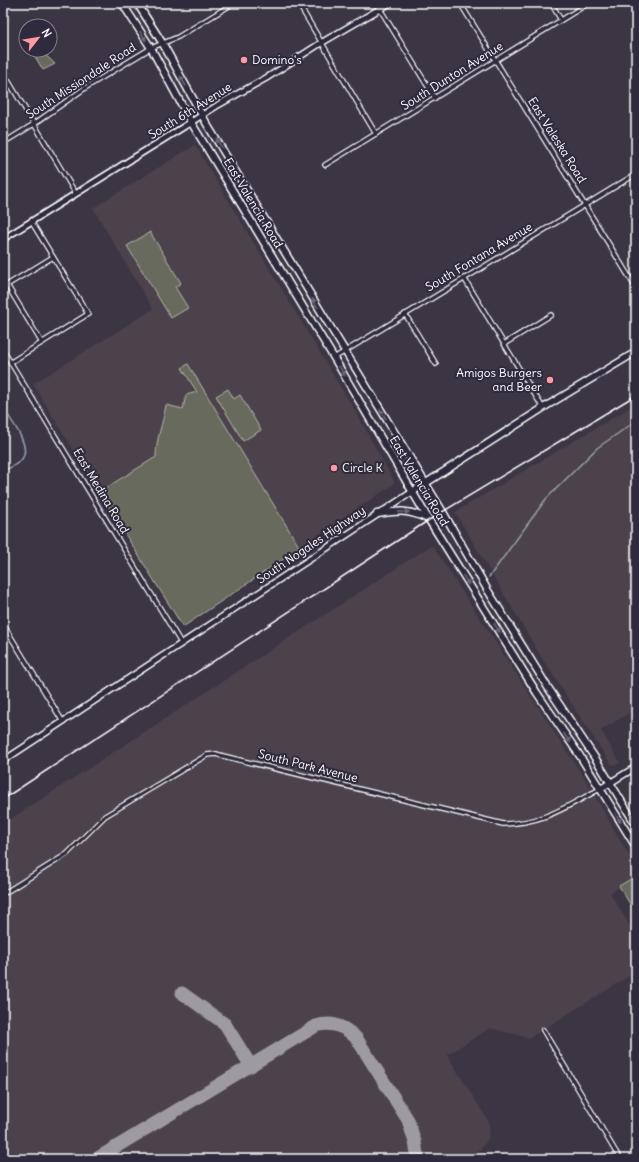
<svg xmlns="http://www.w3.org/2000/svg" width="639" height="1162" font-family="Delius,sans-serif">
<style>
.built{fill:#4c424c}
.green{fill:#686b5d;stroke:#b4b5ae}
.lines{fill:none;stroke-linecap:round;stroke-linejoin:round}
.stream{stroke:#94a1ae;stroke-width:1.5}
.taxiway{stroke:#9e9aa2;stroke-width:13}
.street-casing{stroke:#fff;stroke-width:6}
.secondary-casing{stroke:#fff;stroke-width:8}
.primary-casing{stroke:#fff;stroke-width:9}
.street{stroke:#2f2a3d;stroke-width:3.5}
.secondary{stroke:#2f2a3d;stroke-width:5}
.primary{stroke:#2f2a3d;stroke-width:6}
.rail{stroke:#fff;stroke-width:1.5}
.oneway{fill:#6d6a77}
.poi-dot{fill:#ff9aa2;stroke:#2f2a3d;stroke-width:1.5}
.labels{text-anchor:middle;stroke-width:4;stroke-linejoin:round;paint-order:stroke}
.poi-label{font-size:12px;fill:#fff;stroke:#2f2a3d;text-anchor:start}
.street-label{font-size:12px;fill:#fff;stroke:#2f2a3d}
</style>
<rect width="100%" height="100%" fill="#3c3544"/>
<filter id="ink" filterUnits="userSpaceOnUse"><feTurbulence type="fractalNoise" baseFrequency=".025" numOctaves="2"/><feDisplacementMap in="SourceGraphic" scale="8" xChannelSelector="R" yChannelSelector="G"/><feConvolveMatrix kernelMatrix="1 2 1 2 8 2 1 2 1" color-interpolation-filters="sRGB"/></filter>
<g filter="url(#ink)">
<g class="built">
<path d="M 195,145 L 355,411 L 394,481 L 393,485 L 338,521 L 300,548 L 188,365 L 182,368 L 215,420 L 99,492 L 33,384 L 153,309 L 93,208 Z"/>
<path d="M 636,404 L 636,709 L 601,730 L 620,763 L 615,765 L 610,763 L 540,655 L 455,512 Z"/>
<path d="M 432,545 L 587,782 L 636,868 L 636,876 L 610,893 L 636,936 L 636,972 L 529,1038 L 490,1028 L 447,1055 L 489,1122 L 490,1132 L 487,1141 L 482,1147 L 470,1159 L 3,1159 L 3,824 Z"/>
</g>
<g class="green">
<path d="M 31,50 L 40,50 L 55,64 L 43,70 Z"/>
<path d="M 150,232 L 181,283 L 175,287 L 188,308 L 171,318 L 127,246 Z"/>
<path d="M 188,364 L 300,548 L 183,627 L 99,492 L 156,457 C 156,439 163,423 166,405 L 183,409 L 186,395 L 197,392 L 182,368 Z"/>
<path d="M 228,389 L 234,399 L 240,395 L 261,430 L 243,441 L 216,396 Z"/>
<path d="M 636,876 L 636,914 L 619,886 Z"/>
</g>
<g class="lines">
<g class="stream">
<path d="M 3,408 C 10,419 32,446 22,459 C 18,465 9,468 3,471"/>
<path d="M 489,577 L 546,499 L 597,448 L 636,421"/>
</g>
<g class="taxiway">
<path d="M 182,993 L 225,1024 L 251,1066"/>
<path d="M 96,1159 L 316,1026 C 332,1021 346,1027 357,1039 L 408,1120 L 415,1142 L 418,1159"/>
</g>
<defs>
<g id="street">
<path d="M 298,3 L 376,134"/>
<path d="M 460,3 L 636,288"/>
<path d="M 551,3 L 561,20"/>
<path d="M 380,9 L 435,98"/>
<path d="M 3,72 L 76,194"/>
<path d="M 3,143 L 34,124 L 85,88 L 151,48 L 178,37 L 234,3"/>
<path d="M 325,165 L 589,3"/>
<path d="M 464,278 L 543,408"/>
<path d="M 405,314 L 436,364"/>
<path d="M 42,343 L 7,285 L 53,257"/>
<path d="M 504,344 L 551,315"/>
<path d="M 3,350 L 181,643"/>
<path d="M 334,358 L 636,174"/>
<path d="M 11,362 L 88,314 L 31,221"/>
<path d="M 3,624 L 63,722"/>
<path d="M 3,894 L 67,854 L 105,816 L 207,755 L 216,754 L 223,756 L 503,824 C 545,823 565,807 600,789"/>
<path d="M 543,1030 L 620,1159"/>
</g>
<g id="secondary">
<path d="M 3,239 L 185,126 L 218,105 L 268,77 L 321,43 L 390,3"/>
<path d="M 3,761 L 412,492"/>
<path d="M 600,789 L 636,767"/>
</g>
<g id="primary">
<path d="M 122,3 L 151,48 L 191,122 L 334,358 L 429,520 L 537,693 L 580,756 L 636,847"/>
<path d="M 137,3 L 163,44 L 208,126 L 443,512 L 487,589 L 547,686 L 597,761 L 636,825"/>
<path d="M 412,492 L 543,408 L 636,352"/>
<path d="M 377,514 C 399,511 407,509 428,519"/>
</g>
</defs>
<use href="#street" class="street-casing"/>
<use href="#secondary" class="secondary-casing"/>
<use href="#primary" class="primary-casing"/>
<use href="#street" class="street"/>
<use href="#secondary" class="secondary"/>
<use href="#primary" class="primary"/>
<path class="rail" d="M 3,799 L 429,520 L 636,395"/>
</g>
<defs><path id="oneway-solid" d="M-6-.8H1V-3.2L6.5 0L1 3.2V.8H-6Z"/></defs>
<g class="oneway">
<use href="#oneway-solid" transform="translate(143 36) rotate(57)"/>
<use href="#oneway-solid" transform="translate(183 81) rotate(-119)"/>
<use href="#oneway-solid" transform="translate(219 143) rotate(-121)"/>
<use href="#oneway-solid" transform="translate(315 303) rotate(-121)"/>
<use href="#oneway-solid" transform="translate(342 371) rotate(60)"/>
<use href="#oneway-solid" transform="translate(383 414) rotate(-122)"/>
<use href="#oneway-solid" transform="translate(404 512) rotate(1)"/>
<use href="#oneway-solid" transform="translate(466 580) rotate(58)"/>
<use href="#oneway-solid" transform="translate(497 628) rotate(57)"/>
<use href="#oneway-solid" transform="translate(567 738) rotate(56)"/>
<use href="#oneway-solid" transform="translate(618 818) rotate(58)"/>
</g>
</g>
<g class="poi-dot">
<circle cx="244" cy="60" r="4"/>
<circle cx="550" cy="380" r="4"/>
<circle cx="334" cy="468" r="4"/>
</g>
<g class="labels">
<g class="poi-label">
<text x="252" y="64">Domino's</text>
<text x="542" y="377" text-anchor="end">Amigos Burgers<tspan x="542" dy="14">and Beer</tspan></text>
<text x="342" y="472">Circle K</text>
</g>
<g class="street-label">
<text transform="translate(452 76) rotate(-32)" y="4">South Dunton Avenue</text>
<text transform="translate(81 81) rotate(-33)" y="4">South Missiondale Road</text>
<text transform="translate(190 111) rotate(-32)" y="4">South 6th Avenue</text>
<text transform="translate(557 140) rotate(58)" y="4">East Valeska Road</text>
<text transform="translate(253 203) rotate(59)" y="4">East Valencia Road</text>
<text transform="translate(479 257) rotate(-31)" y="4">South Fontana Avenue</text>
<text transform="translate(419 481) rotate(59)" y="4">East Valencia Road</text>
<text transform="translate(101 491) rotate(59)" y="4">East Medina Road</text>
<text transform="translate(311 545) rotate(-34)" y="4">South Nogales Highway</text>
<text transform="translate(308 766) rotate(14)" y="4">South Park Avenue</text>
</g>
</g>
<rect width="639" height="1162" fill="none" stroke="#2f2a3d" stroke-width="16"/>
<rect x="8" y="8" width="623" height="1146" fill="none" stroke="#fff" stroke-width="1.5" filter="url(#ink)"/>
<g transform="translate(38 38) rotate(59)"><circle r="19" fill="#2f2a3d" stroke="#827f8b"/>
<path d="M0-3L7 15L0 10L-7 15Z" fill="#ff9aa2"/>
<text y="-6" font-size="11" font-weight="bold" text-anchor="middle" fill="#ffffff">N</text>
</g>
</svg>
